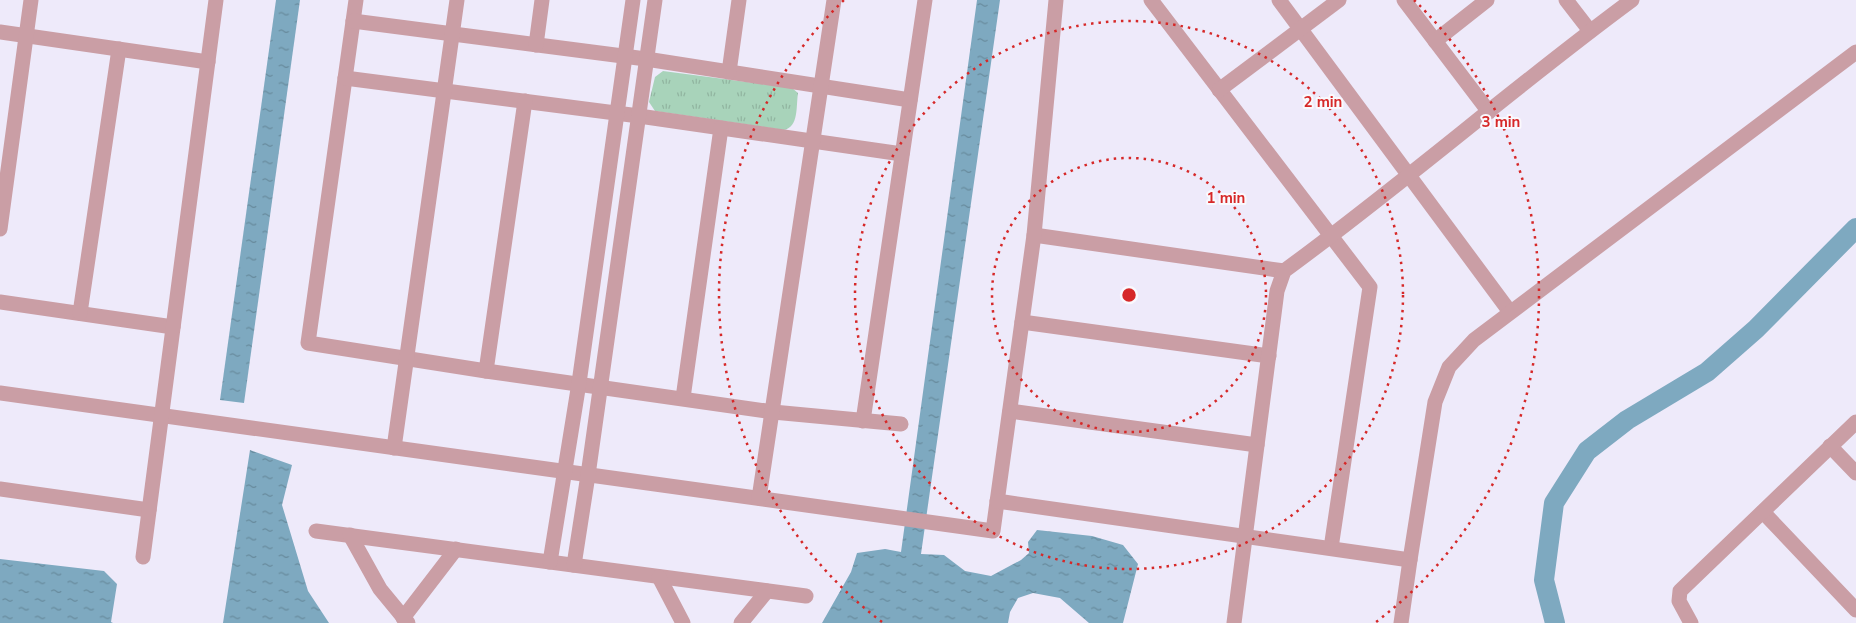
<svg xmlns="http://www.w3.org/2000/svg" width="1856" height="623" font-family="'Nunito Sans',sans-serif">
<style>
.grass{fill:url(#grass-tufts)}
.water{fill:url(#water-ripples)}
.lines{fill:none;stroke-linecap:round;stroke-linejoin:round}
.river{stroke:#7ea9c0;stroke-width:20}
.minor{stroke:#ca9ea5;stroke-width:15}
.ring{fill:none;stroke:#d62828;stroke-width:2.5;stroke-dasharray:2.5 5}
.centre{fill:#d62828;stroke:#faf9fd;stroke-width:2.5}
.ring-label{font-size:15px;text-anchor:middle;font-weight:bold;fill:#d62828;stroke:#faf9fd;stroke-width:4;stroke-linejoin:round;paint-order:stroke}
</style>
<defs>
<pattern id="grass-tufts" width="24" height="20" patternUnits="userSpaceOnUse" patternTransform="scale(1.25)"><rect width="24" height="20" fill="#a8d3ba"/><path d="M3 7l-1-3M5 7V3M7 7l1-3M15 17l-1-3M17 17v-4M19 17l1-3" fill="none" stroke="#91b5a0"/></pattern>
<pattern id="water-ripples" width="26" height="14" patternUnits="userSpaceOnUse" patternTransform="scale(1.25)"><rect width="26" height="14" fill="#7ea9c0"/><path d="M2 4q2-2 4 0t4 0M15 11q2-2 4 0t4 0" fill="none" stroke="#678a9c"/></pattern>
</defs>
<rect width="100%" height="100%" fill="#eeeafa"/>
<path class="grass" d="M 663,71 L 792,88 L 798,93 C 796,106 799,127 784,130 L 655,111 L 649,102 L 655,77 Z"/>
<g class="water">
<path d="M 276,0 L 300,0 L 244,403 L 220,400 Z"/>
<path d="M 977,0 L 1000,0 L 921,554 L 944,555 L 965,571 L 991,576 L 1021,560 L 1029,553 L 1028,542 L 1037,530 L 1092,536 L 1123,545 L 1138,564 L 1123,623 L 1089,623 L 1060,598 L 1033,593 L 1018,598 L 1010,612 L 1008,623 L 822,623 L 851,572 L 857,553 L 885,549 L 901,552 Z"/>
<path d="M 250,450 L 292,465 L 282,505 L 308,591 L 329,623 L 223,623 Z"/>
<path d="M 0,559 L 104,571 L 117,584 L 111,622 L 113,623 L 0,623 Z"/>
</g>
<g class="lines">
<path class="river" d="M 1555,623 L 1544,580 L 1554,503 L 1587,451 L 1627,420 L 1707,372 L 1756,329 L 1856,228"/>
<g class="minor">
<path d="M 356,0 L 308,343 L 486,371 L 773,412 L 901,424"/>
<path d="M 1151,0 L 1370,287 L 1331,548"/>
<path d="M 1279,0 L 1510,312"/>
<path d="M 1404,0 L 1489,112"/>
<path d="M 1566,0 L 1590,31"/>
<path d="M 353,21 L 646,59 L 910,100"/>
<path d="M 0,32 L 208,62"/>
<path d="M 1435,41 L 1487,0"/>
<path d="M 536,45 L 542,0"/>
<path d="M 729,72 L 739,0"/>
<path d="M 345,78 L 639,116 L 902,154"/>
<path d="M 1219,90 L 1339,0"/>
<path d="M 0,229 L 31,0"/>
<path d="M 1034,235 L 1284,271"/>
<path d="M 0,302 L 173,327"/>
<path d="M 80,313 L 119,49"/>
<path d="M 1022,322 L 1269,356"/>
<path d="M 486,371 L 525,101"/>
<path d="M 0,393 L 993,531 L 1034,235 L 1056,0"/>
<path d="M 683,398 L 721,128"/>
<path d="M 1010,411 L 1257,445"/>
<path d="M 863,421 L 925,0"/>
<path d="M 1830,446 L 1856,473"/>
<path d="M 394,448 L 457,0"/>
<path d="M 0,489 L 149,510"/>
<path d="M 759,498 L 834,0"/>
<path d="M 997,501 L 1410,560"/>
<path d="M 1763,512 L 1856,610"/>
<path d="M 316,531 L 806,596"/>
<path d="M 350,535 L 380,589 L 408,623"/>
<path d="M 143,557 L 216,0"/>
<path d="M 550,562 L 579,383 L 633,0"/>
<path d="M 574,565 L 588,475 L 655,0"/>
<path d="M 659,577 L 683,623"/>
<path d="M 403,618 L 456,549"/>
<path d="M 741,623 L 767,591"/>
<path d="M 1234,623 L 1277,291 L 1284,271 C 1403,184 1514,87 1632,0"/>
<path d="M 1401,623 L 1410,560 L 1435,402 L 1449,367 L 1474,340 L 1856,52"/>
<path d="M 1691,623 L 1679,601 L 1680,591 L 1856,422"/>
</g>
</g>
<g class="ring">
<circle cx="1129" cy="295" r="137"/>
<circle cx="1129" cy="295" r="274"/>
<path d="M882 622A410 410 0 0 1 844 0M1414 0A410 410 0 0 1 1376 622"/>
</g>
<circle cx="1129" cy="295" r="8" class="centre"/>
<g class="ring-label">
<text x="1323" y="107">2 min</text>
<text x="1501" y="127">3 min</text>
<text x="1226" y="203">1 min</text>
</g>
</svg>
